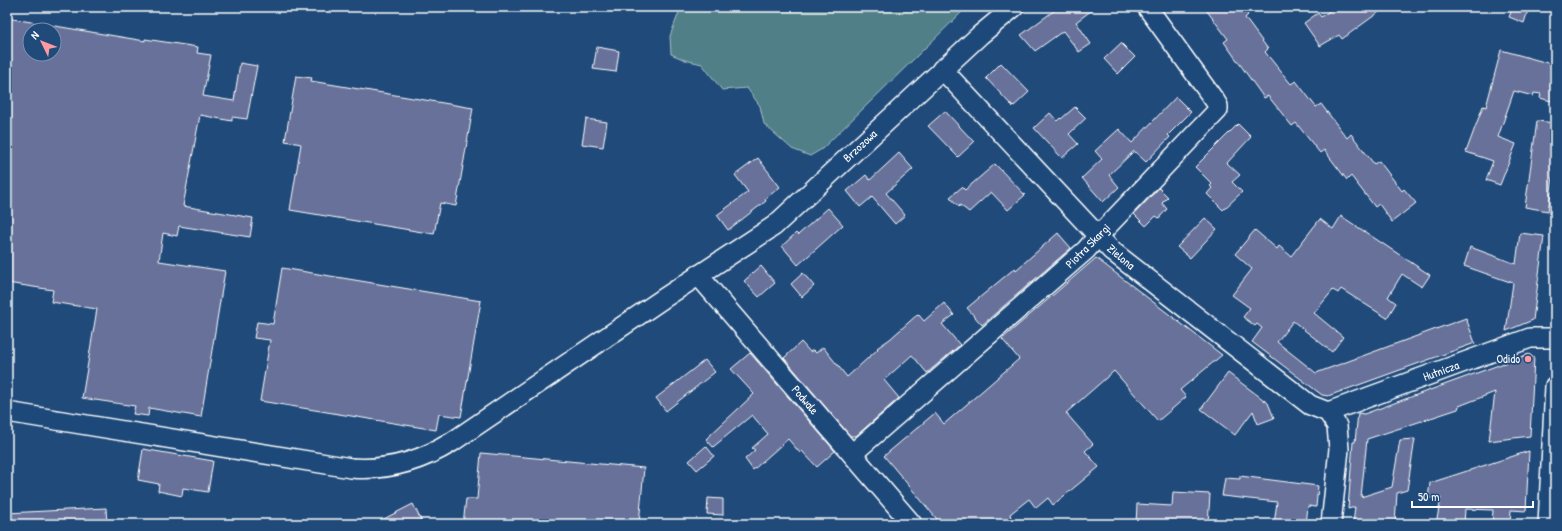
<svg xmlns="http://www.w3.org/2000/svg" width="1562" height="531" font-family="'Patrick Hand',sans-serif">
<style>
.green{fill:#517f88;stroke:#a8bfc4}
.building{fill:#67719a;stroke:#fff;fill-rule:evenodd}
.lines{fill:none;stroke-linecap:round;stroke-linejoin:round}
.minor-casing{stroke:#fff;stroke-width:22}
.minor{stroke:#1f4a7a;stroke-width:19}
.poi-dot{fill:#ff9aa2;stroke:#1f4a7a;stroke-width:1.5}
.labels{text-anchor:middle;stroke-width:3.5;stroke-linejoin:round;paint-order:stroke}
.street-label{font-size:12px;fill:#fff;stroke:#1f4a7a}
.poi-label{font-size:12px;fill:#fff;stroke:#1f4a7a;text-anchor:end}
</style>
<rect width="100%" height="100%" fill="#1f4a7a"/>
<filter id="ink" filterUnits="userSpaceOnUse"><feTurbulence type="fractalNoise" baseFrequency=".025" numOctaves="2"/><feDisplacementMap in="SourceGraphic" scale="8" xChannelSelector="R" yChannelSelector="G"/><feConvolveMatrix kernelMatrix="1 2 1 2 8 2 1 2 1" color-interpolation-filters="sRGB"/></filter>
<g filter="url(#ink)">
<path class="green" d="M 681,7 L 967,7 L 822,149 L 810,156 L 792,149 L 764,124 L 760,106 L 747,88 L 722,90 L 702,64 L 685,60 L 671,54 L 670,36 Z"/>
<g class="building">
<path d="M 1059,7 L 1096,7 L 1076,22 L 1091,44 L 1079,52 L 1063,31 L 1035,51 L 1021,35 Z"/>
<path d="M 1204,7 L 1242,7 L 1248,15 L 1245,18 L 1268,49 L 1265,52 L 1291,84 L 1296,81 L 1316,107 L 1321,104 L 1347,138 L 1351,134 L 1374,164 L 1379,161 L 1402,191 L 1404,189 L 1416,203 L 1392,222 L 1379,204 L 1375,207 L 1351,176 L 1347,180 L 1324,150 L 1320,153 L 1296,123 L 1292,126 L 1268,96 L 1264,98 L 1224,42 L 1228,39 Z"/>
<path d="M 1335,7 L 1386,7 L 1342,39 L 1339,35 L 1320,46 L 1304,23 L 1318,13 L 1321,17 Z"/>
<path d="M 1513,7 L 1529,7 L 1524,23 L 1509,17 Z"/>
<path d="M 7,18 L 145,41 L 145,39 L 198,47 L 197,53 L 211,55 L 203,96 L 234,101 L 240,63 L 257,66 L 247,119 L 232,117 L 232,121 L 200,115 L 183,206 L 253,218 L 250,237 L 179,226 L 177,236 L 163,233 L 159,261 L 225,271 L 201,417 L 149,408 L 148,416 L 133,414 L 135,406 L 82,398 L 97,309 L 51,302 L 53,290 L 7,283 ZM 30,30 L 54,30 L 54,54 L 30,54 Z"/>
<path d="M 1121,43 L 1135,57 L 1118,74 L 1104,59 Z"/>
<path d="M 597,47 L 619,51 L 616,72 L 593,69 Z"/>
<path d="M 1501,50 L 1555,65 L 1555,102 L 1540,98 L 1541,94 L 1534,93 L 1533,96 L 1514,91 L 1498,137 L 1516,144 L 1500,185 L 1486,180 L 1493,161 L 1466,152 L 1483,106 L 1486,107 Z"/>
<path d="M 1001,63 L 1029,92 L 1013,107 L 986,78 Z"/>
<path d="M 296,76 L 312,78 L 311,81 L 473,108 L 456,206 L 440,203 L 434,234 L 290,210 L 301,144 L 285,141 Z"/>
<path d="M 1176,97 L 1191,112 L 1168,135 L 1170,137 L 1146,162 L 1134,151 L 1109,175 L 1119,187 L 1103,202 L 1082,178 L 1102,159 L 1095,151 L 1119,129 L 1132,143 Z"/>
<path d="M 1075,107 L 1086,118 L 1069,134 L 1078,144 L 1062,158 L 1034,128 L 1050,113 L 1057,121 L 1060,118 L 1061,119 Z"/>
<path d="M 945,111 L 974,142 L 958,157 L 928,126 Z"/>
<path d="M 586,119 L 607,122 L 603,147 L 582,144 Z"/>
<path d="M 1537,121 L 1555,123 L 1555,164 L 1548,211 L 1525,207 Z"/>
<path d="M 1238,124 L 1251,137 L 1227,163 L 1240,175 L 1232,182 L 1242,192 L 1223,210 L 1207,194 L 1212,188 L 1210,186 L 1212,184 L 1195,167 Z"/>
<path d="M 899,153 L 913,169 L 886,193 L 905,215 L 895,224 L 872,197 L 860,207 L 847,191 L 866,175 L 870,180 Z"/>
<path d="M 758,158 L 780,187 L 765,199 L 766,201 L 728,230 L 717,215 L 748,192 L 735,175 Z"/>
<path d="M 995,164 L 1025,195 L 1008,210 L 991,192 L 969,212 L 960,205 L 959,207 L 950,197 L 962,187 L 965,190 Z"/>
<path d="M 1159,188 L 1168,197 L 1162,203 L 1167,209 L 1159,218 L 1156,216 L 1146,226 L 1134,214 Z"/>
<path d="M 828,208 L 843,225 L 798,265 L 782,246 L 796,233 L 798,235 Z"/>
<path d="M 1341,216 L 1430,275 L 1422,287 L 1402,274 L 1388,297 L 1396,303 L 1387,318 L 1341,289 L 1338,293 L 1333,290 L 1314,313 L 1343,337 L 1332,352 L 1293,321 L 1277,342 L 1316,373 L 1466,318 L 1475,343 L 1328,396 L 1322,395 L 1252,342 L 1262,328 L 1257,324 L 1255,326 L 1243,317 L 1250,308 L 1232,295 L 1252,269 L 1235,254 L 1255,230 L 1277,249 L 1279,246 L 1291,256 L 1320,219 L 1333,229 Z"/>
<path d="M 1205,218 L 1217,229 L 1190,258 L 1177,247 Z"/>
<path d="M 1058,233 L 1071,248 L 982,325 L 967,308 L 1015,268 L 1016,270 Z"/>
<path d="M 1520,233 L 1544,236 L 1533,320 L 1506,331 L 1513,283 L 1464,266 L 1470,247 L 1516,264 Z"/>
<path d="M 1096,258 L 1222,355 L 1180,390 L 1186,397 L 1158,421 L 1114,371 L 1066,413 L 1093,444 L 1085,451 L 1099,467 L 1053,505 L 1048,498 L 1036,508 L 1029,499 L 1010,514 L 1013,524 L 941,524 L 884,456 L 935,413 L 944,424 L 1019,359 L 1002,339 Z"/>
<path d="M 761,266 L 775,283 L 759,297 L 744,281 Z"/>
<path d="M 282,268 L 481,301 L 461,417 L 439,414 L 436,430 L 260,401 L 270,340 L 254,338 L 257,322 L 273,324 Z"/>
<path d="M 803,273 L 814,286 L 802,297 L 791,284 Z"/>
<path d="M 944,303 L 954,315 L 942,324 L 960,345 L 927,373 L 912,355 L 884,380 L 899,398 L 856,436 L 850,436 L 784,358 L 801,342 L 810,352 L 813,350 L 816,353 L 823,347 L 847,377 L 878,349 L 877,348 L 890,339 L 918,314 L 924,321 Z"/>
<path d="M 750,353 L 835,451 L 817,467 L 802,451 L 800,453 L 788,439 L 753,470 L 745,459 L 755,450 L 752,448 L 768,434 L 752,415 L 713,447 L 706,439 L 754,394 L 731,369 Z"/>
<path d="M 1529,354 L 1534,358 L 1530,436 L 1489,441 L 1495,392 L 1459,406 L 1458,409 L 1367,439 L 1361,497 L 1392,487 L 1400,440 L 1415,439 L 1407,490 L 1397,493 L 1395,524 L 1353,524 L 1355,507 L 1348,509 L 1353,442 L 1355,442 L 1358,413 L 1364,414 Z"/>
<path d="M 705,360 L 715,372 L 666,411 L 656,398 Z"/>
<path d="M 1228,373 L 1268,403 L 1274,418 L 1258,424 L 1253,411 L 1235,435 L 1201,409 Z"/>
<path d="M 706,446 L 714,456 L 697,470 L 689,461 Z"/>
<path d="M 143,449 L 213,461 L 208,492 L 183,488 L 182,496 L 158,491 L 159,484 L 138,480 Z"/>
<path d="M 1529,451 L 1526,511 L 1511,510 L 1510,524 L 1492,524 L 1493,510 L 1465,509 L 1464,524 L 1436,524 L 1441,498 L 1428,498 L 1430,483 Z"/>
<path d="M 481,453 L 644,468 L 639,524 L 463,524 L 466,499 L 477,499 Z"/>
<path d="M 1240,476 L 1318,486 L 1316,507 L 1308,506 L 1306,524 L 1274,524 L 1277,502 L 1222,496 L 1225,478 L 1240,479 Z"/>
<path d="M 1173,492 L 1210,494 L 1208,524 L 1136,524 L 1137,504 L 1172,506 Z"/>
<path d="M 708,498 L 723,499 L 723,515 L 707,514 Z"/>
<path d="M 413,504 L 423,524 L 374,524 Z"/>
<path d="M 106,508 L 107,524 L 7,524 L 7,513 Z"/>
</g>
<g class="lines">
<defs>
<g id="minor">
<path d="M 942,69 L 1112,251 L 1310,405 L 1328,412"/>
<path d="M 698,275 L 912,524"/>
<path d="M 7,412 L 351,468 C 388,471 421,461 452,442 L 664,298 L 774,226 L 980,35 L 1014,7"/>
<path d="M 1328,412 L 1530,338 L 1555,338"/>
<path d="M 1328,412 L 1337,426 L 1339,449 L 1331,524"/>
<path d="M 852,454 L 1086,250 L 1098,236 L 1218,110 L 1218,106 L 1215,101 L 1147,7"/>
<path d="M 1548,524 L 1555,386"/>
</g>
</defs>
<use href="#minor" class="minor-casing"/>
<use href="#minor" class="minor"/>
</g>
</g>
<circle class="poi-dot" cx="1528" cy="359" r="4"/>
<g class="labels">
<g class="street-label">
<text transform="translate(860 146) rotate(-43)" y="4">Brzozowa</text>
<text transform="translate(1088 246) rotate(-45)" y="4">Piotra Skargi</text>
<text transform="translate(1121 257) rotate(40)" y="4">Zielona</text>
<text transform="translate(1441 371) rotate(-20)" y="4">Hutnicza</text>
<text transform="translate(805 400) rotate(49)" y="4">Podwale</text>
</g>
<g class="poi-label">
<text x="1520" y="363">Odido</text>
</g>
</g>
<rect width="1562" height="531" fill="none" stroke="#1f4a7a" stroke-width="24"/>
<rect x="12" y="12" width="1538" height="507" fill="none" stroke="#fff" stroke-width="1.5" filter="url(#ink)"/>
<g transform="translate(42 42) rotate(313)"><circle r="19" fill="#1f4a7a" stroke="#7992af"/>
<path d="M0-3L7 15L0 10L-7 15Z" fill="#ff9aa2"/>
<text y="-6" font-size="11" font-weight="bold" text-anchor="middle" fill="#ffffff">N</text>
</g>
<path d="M1412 501v6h121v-6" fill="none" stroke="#ffffff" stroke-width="2"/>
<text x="1418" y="501" font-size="12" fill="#ffffff" stroke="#1f4a7a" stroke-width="3" paint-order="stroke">50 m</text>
</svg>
